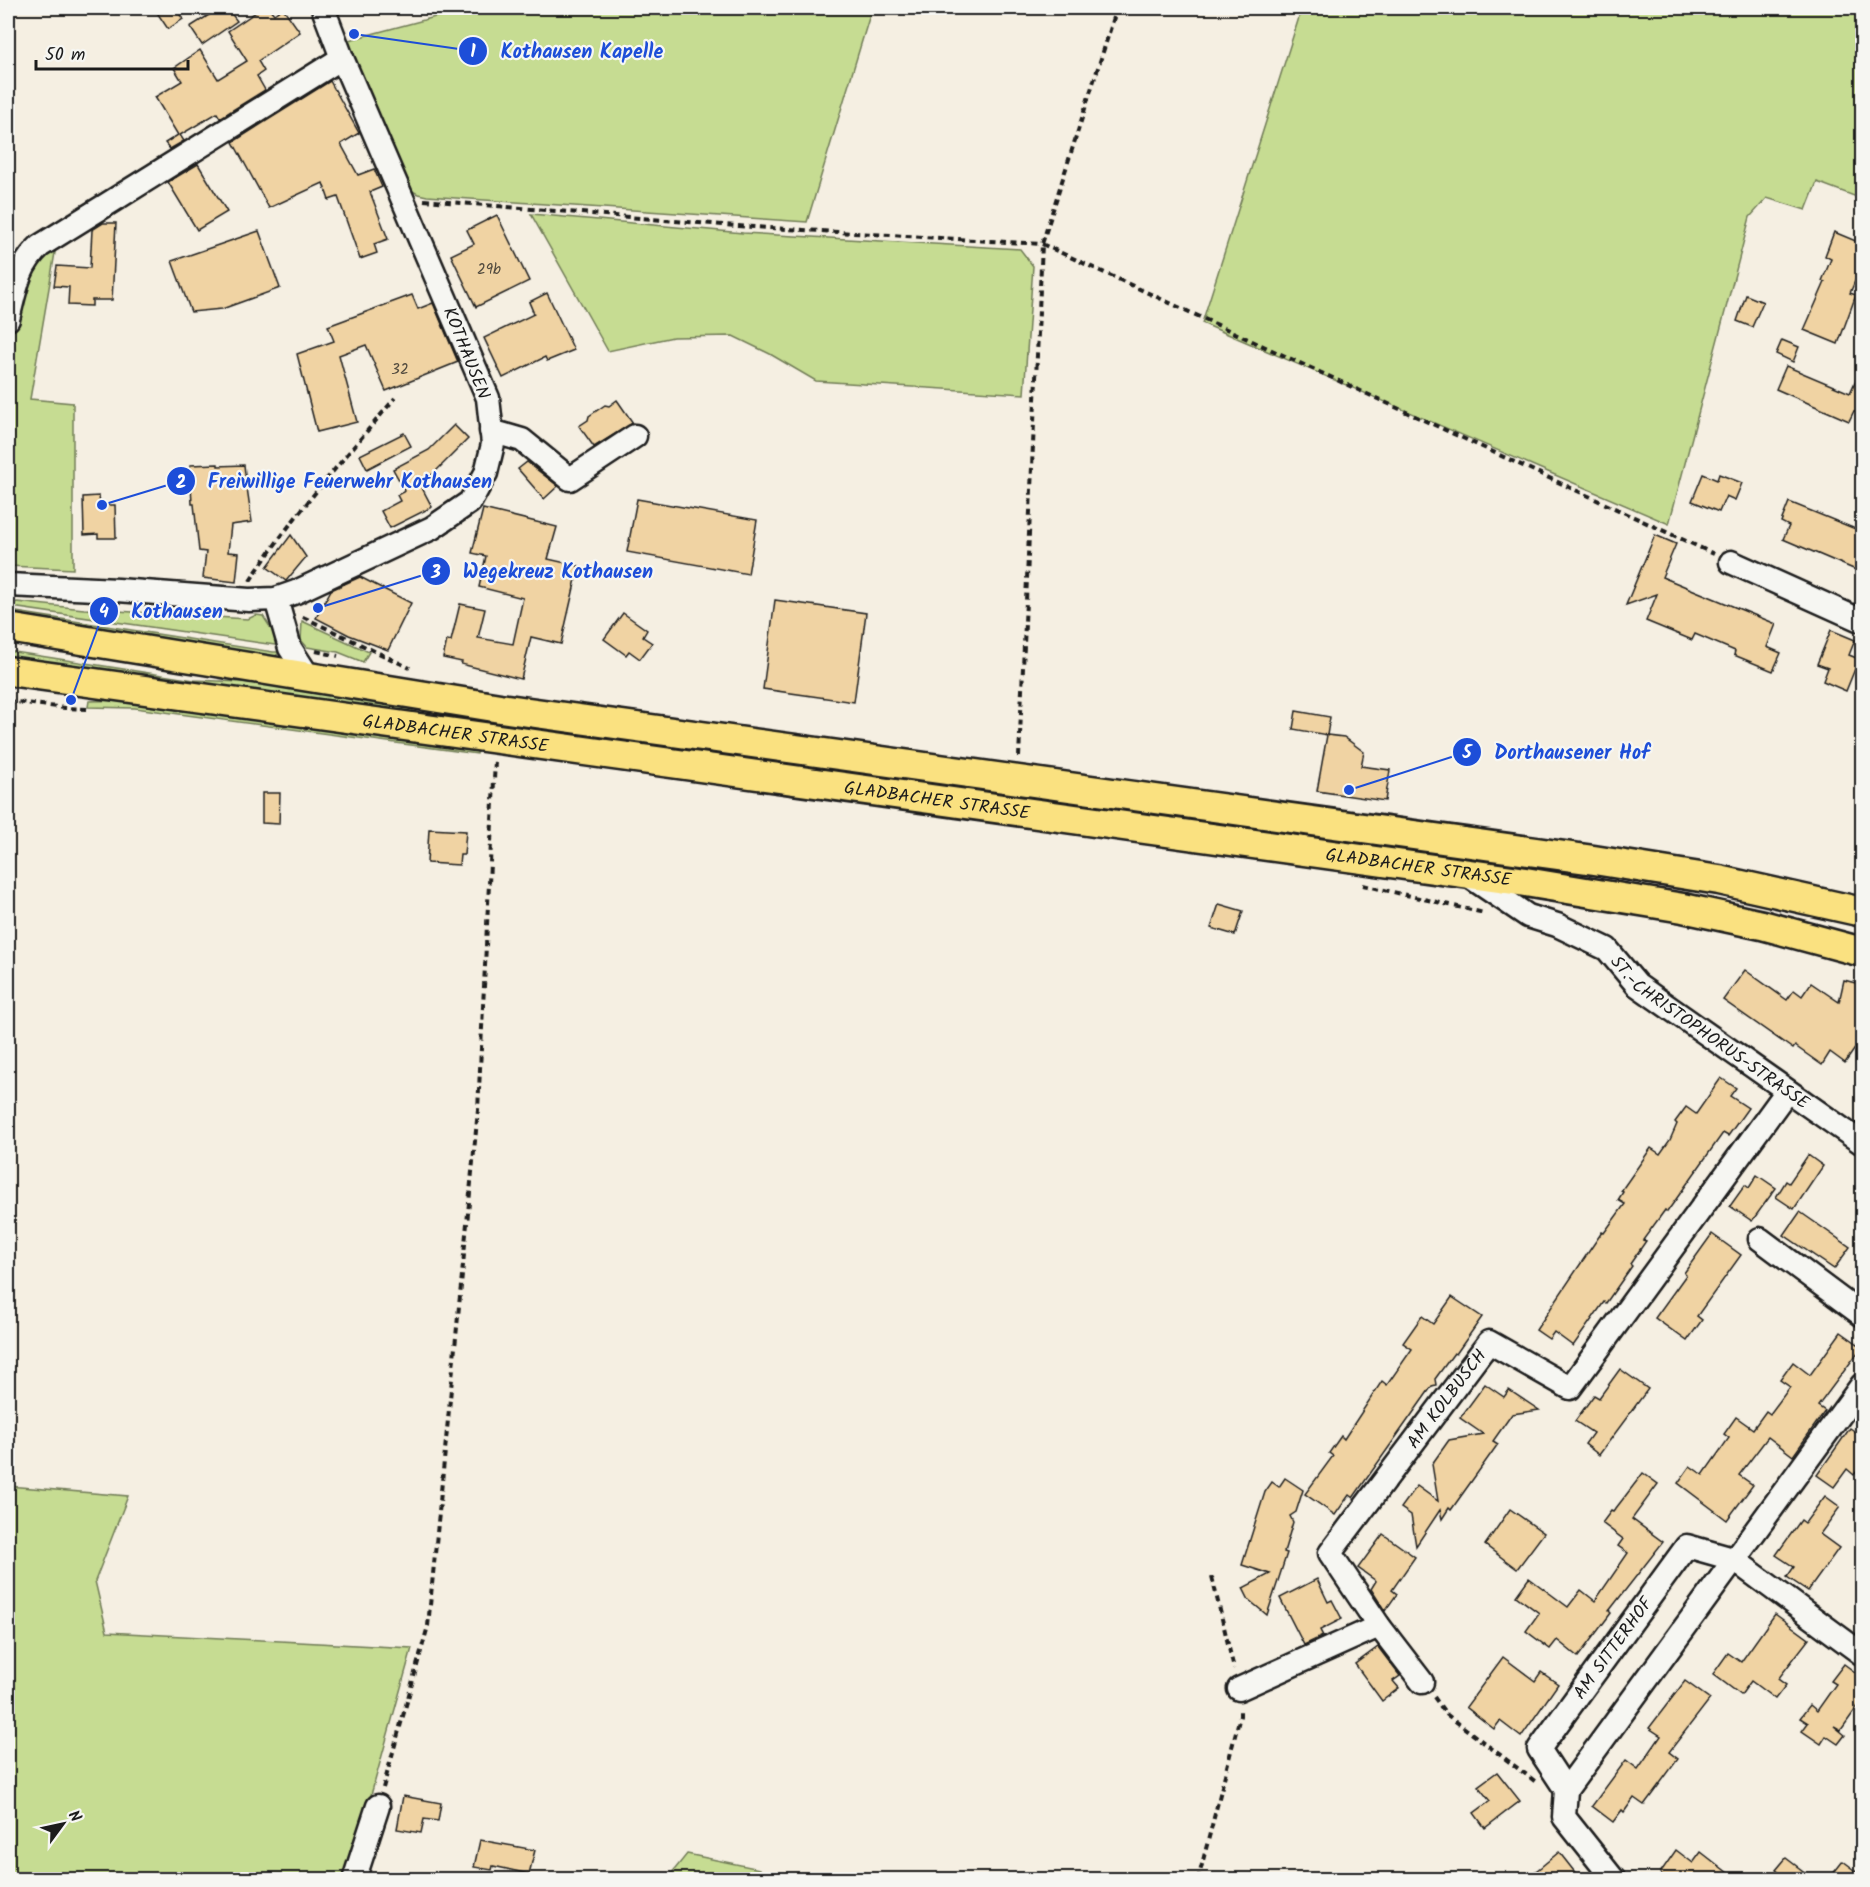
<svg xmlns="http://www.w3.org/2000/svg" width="1870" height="1887" font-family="Kalam,sans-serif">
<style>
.green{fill:#c6dc92;stroke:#717c57;stroke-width:1.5}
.building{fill:#f0d3a3;stroke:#1c1c1c;stroke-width:1.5}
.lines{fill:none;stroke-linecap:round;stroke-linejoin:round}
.minor-casing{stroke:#1c1c1c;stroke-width:27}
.major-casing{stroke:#1c1c1c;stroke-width:33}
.path{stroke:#1c1c1c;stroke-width:4;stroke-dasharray:6 4.5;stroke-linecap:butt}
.minor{stroke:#f6f6f2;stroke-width:22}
.major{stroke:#fae180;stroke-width:28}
.labels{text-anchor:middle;stroke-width:4.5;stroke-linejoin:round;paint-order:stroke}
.number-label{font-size:15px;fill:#514a3e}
.street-label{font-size:18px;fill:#1c1c1c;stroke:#f6f6f2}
.leader{fill:none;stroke:#1d4ed8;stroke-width:2}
.callout-dot{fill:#1d4ed8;stroke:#f6f6f2;stroke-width:2}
.mark-label{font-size:18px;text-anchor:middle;font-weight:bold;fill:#fff}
.callout-label{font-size:20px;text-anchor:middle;font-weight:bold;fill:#1d4ed8;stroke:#f6f6f2;stroke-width:4.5;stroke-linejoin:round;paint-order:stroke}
</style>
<rect width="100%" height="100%" fill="#f5efe2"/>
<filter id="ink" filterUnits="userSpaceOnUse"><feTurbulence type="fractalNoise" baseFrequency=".0167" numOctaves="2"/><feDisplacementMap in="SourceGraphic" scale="12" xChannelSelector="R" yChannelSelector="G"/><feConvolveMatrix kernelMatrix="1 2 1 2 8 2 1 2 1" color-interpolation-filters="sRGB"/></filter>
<g filter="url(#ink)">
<g class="green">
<path d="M 469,8 L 872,8 L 807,222 L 427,196 L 418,194 L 405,187 L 345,41 Z"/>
<path d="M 1302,8 L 1862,8 L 1862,199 L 1817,182 L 1806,210 L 1767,198 L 1750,217 L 1669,524 L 1202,323 Z"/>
<path d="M 531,214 L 743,233 L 1020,249 L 1033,266 L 1024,394 L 816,381 L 770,354 L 733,336 L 673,337 L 608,351 Z"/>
<path d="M 57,241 L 30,399 L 73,403 L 73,569 L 8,566 L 8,255 L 14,255 L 34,261 Z"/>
<path d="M 17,602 L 84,609 L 248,619 L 256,615 L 263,616 L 281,644 L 275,645 L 12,607 L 12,604 Z"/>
<path d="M 10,611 L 273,652 L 280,652 L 272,659 L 9,617 Z"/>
<path d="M 302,621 L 369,652 L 363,662 L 338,652 L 307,647 L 301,640 Z"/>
<path d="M 8,651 L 194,680 L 242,682 L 298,688 L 412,707 L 413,710 L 412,713 L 8,660 Z"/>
<path d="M 133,700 L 478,747 L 477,754 L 135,708 L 88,707 L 89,701 Z"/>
<path d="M 8,1486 L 128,1496 L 95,1581 L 107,1632 L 412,1648 L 371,1795 L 356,1871 L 396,1879 L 8,1879 Z"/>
<path d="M 687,1854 L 760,1869 L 756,1879 L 667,1879 Z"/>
</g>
<g class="building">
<path d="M 154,8 L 175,8 L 183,19 L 168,29 Z"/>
<path d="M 220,8 L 227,8 L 237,21 L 202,45 L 190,27 Z"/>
<path d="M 262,8 L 269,8 L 274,14 L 283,8 L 300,32 L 258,61 L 264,71 L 257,76 L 265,90 L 220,118 L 217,113 L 180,135 L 184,141 L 170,149 L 165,143 L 178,135 L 155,97 L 182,81 L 174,68 L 200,50 L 218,79 L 247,61 L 228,31 Z"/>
<path d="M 330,81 L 359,133 L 341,144 L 358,175 L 374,169 L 382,187 L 370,192 L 388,239 L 374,244 L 377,253 L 360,259 L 338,197 L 329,200 L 323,183 L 269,208 L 233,142 Z"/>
<path d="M 198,164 L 227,212 L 197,230 L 168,182 Z"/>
<path d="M 497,215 L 529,281 L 476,307 L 451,255 L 474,244 L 467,230 Z"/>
<path d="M 103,223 L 116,223 L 112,300 L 92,300 L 92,306 L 68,305 L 69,287 L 54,286 L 57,266 L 90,268 L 92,230 Z"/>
<path d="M 259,231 L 280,288 L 222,309 L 191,312 L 172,261 Z"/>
<path d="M 1834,232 L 1863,244 L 1863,262 L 1850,293 L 1856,295 L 1838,344 L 1804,330 L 1825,282 L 1822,281 L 1831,259 L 1825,256 Z"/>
<path d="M 547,293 L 574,350 L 547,361 L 545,357 L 503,378 L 484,338 L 534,314 L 529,302 Z"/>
<path d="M 412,295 L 418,309 L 433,303 L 458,362 L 386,391 L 366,345 L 339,355 L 357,422 L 317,432 L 297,354 L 334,341 L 328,326 Z"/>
<path d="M 1746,295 L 1763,302 L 1752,327 L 1737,321 Z"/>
<path d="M 1782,340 L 1799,347 L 1793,362 L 1776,354 Z"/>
<path d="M 1863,364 L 1863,414 L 1854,411 L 1849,421 L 1776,389 L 1786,366 L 1850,393 Z"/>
<path d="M 617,400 L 633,423 L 594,447 L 579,426 L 588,420 L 589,416 L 605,405 L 609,406 Z"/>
<path d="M 454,425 L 468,439 L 433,474 L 419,482 L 432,507 L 390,528 L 381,511 L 400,501 L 397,495 L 405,491 L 393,469 L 429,450 Z"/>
<path d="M 404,433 L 411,446 L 367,469 L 360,455 Z"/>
<path d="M 527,462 L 558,486 L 544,499 L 518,469 Z"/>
<path d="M 218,464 L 218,466 L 244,465 L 245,474 L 252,522 L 231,525 L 228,552 L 239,553 L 236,582 L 203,578 L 206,552 L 199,551 L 194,504 L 192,504 L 190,465 Z"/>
<path d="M 1703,474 L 1717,480 L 1719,474 L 1742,483 L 1735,500 L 1726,496 L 1719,512 L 1692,501 Z"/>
<path d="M 99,496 L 100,505 L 115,505 L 116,538 L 98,538 L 98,534 L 84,535 L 83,497 Z"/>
<path d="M 637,499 L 757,520 L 748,574 L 627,552 Z"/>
<path d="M 1789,502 L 1863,532 L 1863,573 L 1783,539 L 1789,526 L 1781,522 Z"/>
<path d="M 483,509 L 557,527 L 548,559 L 579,566 L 561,644 L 531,637 L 521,679 L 461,664 L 462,662 L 443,658 L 447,640 L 451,641 L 460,604 L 485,609 L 478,638 L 513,644 L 523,598 L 479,587 L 486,556 L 472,553 Z"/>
<path d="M 291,535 L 306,557 L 286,581 L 267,567 Z"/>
<path d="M 1655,535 L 1676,544 L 1662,577 L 1776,624 L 1767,647 L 1781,653 L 1773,671 L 1734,655 L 1735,651 L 1695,634 L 1692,640 L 1646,621 L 1657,594 L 1626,605 Z"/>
<path d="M 360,577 L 411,603 L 388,650 L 349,635 L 316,618 L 331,590 Z"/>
<path d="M 775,600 L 866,613 L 854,702 L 763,689 Z"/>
<path d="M 623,613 L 647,630 L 643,637 L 652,643 L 640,659 L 629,651 L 626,655 L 604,639 Z"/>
<path d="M 1831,630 L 1855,640 L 1849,655 L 1859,659 L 1846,691 L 1823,681 L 1828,668 L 1817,664 Z"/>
<path d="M 1296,711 L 1330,717 L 1327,735 L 1293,729 Z"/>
<path d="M 1327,735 L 1344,737 L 1364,752 L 1361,766 L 1390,770 L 1385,801 L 1317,791 Z"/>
<path d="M 262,793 L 280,793 L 279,824 L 262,823 Z"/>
<path d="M 429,829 L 466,831 L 464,855 L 460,855 L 459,865 L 427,863 Z"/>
<path d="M 1219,904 L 1243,911 L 1235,935 L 1211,928 Z"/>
<path d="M 1745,970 L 1787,1000 L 1794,990 L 1802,996 L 1811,983 L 1839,1002 L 1844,980 L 1863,985 L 1863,1037 L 1845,1063 L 1830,1052 L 1822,1065 L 1795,1046 L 1793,1049 L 1723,1000 Z"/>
<path d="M 1721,1078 L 1736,1088 L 1730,1096 L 1748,1108 L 1728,1136 L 1723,1133 L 1667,1212 L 1665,1210 L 1643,1240 L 1646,1241 L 1630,1264 L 1632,1266 L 1606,1303 L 1604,1302 L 1573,1346 L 1554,1332 L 1549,1339 L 1536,1330 L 1602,1232 L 1604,1233 L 1625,1204 L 1618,1200 L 1623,1192 L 1621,1191 L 1651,1148 L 1660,1154 L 1670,1140 L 1677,1124 L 1675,1122 L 1686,1107 L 1696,1114 Z"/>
<path d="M 1808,1155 L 1823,1166 L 1794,1209 L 1776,1197 L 1786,1181 L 1789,1183 Z"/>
<path d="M 1757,1175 L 1776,1188 L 1752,1221 L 1730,1206 L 1745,1185 L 1749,1188 Z"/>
<path d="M 1800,1212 L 1850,1247 L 1834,1269 L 1784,1235 Z"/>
<path d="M 1712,1234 L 1741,1255 L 1697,1316 L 1702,1320 L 1687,1341 L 1655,1318 L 1686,1275 L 1684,1273 Z"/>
<path d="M 1452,1297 L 1482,1317 L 1456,1354 L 1454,1353 L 1435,1379 L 1436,1385 L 1432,1386 L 1353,1498 L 1349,1495 L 1335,1515 L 1305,1494 L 1333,1456 L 1329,1453 L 1341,1436 L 1344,1439 L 1382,1381 L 1387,1385 L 1412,1349 L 1403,1343 L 1422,1316 L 1433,1324 Z"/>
<path d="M 1841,1332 L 1862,1347 L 1818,1406 L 1825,1411 L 1793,1456 L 1768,1437 L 1739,1475 L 1753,1485 L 1727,1520 L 1678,1483 L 1690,1466 L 1703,1475 L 1729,1438 L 1724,1434 L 1736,1417 L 1753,1429 L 1766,1411 L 1770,1414 L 1790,1387 L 1780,1380 L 1793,1362 L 1810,1375 Z"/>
<path d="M 1620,1369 L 1648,1389 L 1599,1455 L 1585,1444 L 1593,1433 L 1575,1421 L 1594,1395 L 1599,1398 Z"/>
<path d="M 1485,1384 L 1504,1397 L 1509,1390 L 1539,1410 L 1512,1414 L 1493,1441 L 1498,1444 L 1451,1510 L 1449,1508 L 1442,1519 L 1440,1510 L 1416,1546 L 1411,1515 L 1401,1508 L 1417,1486 L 1438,1501 L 1432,1464 L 1449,1440 L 1483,1434 L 1460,1418 Z"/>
<path d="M 1850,1428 L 1863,1437 L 1863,1463 L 1854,1475 L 1847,1469 L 1834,1487 L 1817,1475 Z"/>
<path d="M 1643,1473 L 1658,1484 L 1632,1519 L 1663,1542 L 1609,1611 L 1611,1613 L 1578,1657 L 1557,1640 L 1550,1649 L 1526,1631 L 1539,1613 L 1516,1596 L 1529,1578 L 1568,1607 L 1581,1590 L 1595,1601 L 1628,1553 L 1618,1546 L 1623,1539 L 1602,1523 L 1611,1511 L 1613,1512 Z"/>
<path d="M 1285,1478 L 1303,1490 L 1296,1512 L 1290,1516 L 1293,1522 L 1284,1552 L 1287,1553 L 1267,1615 L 1249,1600 L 1243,1588 L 1270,1574 L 1242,1565 L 1265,1492 L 1272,1482 L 1279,1487 Z"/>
<path d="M 1825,1496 L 1840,1507 L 1820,1534 L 1839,1548 L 1808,1591 L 1787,1577 L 1794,1567 L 1776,1555 L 1801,1520 L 1805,1523 Z"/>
<path d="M 1510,1509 L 1544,1533 L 1517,1569 L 1485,1545 Z"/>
<path d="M 1383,1534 L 1415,1557 L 1392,1590 L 1397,1594 L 1385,1611 L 1371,1589 L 1376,1581 L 1358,1568 Z"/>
<path d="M 1317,1579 L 1328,1602 L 1332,1600 L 1342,1619 L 1320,1630 L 1323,1636 L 1304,1645 L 1280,1598 Z"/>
<path d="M 1775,1614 L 1809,1639 L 1778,1679 L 1786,1685 L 1775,1699 L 1751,1681 L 1741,1695 L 1713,1674 L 1728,1653 L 1741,1662 Z"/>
<path d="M 1378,1647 L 1400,1676 L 1393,1681 L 1399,1688 L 1382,1701 L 1355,1664 Z"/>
<path d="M 1503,1657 L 1535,1681 L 1541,1672 L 1558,1684 L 1521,1737 L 1500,1721 L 1494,1729 L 1466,1707 Z"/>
<path d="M 1844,1664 L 1863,1678 L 1863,1699 L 1841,1730 L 1834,1726 L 1845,1735 L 1838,1744 L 1826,1736 L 1821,1744 L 1802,1731 L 1808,1723 L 1800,1718 L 1810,1705 L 1817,1711 L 1836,1684 L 1831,1681 Z"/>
<path d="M 1685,1681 L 1710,1699 L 1669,1752 L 1678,1759 L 1644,1805 L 1634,1798 L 1624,1812 L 1622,1810 L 1613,1822 L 1592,1806 L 1626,1760 L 1638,1769 L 1661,1736 L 1649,1728 Z"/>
<path d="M 1497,1772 L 1520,1801 L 1485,1828 L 1474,1813 L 1490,1801 L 1478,1786 Z"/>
<path d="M 403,1796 L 441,1803 L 438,1821 L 424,1819 L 421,1833 L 397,1829 Z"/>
<path d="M 480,1840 L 535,1850 L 529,1874 L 493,1866 L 492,1870 L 474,1867 Z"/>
<path d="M 1676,1850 L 1693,1863 L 1701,1852 L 1737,1880 L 1670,1880 L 1660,1873 Z"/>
<path d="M 1559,1852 L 1581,1880 L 1524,1880 L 1541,1867 Z"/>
<path d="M 1786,1858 L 1815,1880 L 1789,1880 L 1776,1870 Z"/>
<path d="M 1843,1861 L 1863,1876 L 1863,1880 L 1828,1880 Z"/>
</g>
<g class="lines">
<defs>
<g id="minor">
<path d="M 8,319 C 15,292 18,266 40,246 L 342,58"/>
<path d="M 491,431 L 522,440 L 570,479 L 635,436"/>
<path d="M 1731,562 L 1862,621"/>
<path d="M 8,585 L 118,590 L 249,600 L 276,599 L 296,592 L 432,528 L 470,502 L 486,473 L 493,444 L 488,398 L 342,58 L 323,8"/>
<path d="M 276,599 L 290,648 L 310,679"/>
<path id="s1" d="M 1466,874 L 1528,916 L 1557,925 L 1607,949 L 1637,985 L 1862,1143"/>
<path d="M 1760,1239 L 1862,1315"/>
<path id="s2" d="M 1422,1682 L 1379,1626 L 1330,1553 L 1489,1342 L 1570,1388 L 1787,1091"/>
<path d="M 1239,1689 L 1379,1626"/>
<path id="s3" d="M 1566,1790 L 1539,1749 L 1687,1546 L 1733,1559 L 1862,1654"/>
<path d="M 354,1880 L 378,1806"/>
<path d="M 1614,1880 L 1564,1817 L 1566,1790 L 1862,1385"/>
</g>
<g id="major">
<path d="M 8,628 L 500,708 L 1594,860 L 1719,880 L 1862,912"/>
<path id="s4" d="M 8,671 L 1513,880 L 1683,908 L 1762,925 L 1862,952"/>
</g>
</defs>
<use href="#minor" class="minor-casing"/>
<use href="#major" class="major-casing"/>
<g class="path">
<path d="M 424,200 L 736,226 L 1042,244 L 1714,554"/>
<path d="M 250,581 C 292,516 345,458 395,398"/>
<path d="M 303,617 L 410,668"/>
<path d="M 316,651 L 338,656"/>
<path d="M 8,701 L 65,708 L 90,709"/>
<path d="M 1019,757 L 1042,244 L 1117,8"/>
<path d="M 1363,885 L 1484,913"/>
<path d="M 1212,1577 L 1234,1669"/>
<path d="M 1434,1697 L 1446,1714 L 1536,1782"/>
<path d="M 383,1788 L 428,1626 L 478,1110 L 495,760"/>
<path d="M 1198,1880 L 1240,1716 L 1240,1709"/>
</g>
<use href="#minor" class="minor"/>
<use href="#major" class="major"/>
</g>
</g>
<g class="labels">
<g class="number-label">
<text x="489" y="274">29b</text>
<text x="400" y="374">32</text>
</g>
<g class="street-label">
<text transform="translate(467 353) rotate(68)" y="6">KOTHAUSEN</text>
<text dy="6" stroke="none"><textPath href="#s4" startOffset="452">GLADBACHER STRASSE</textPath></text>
<text dy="6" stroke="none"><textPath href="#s4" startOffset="938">GLADBACHER STRASSE</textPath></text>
<text dy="6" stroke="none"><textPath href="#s4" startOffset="1424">GLADBACHER STRASSE</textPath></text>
<text dy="6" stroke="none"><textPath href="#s1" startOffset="294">ST.-CHRISTOPHORUS-STRASSE</textPath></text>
<text dy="6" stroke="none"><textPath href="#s2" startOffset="352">AM KOLBUSCH</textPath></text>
<text dy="6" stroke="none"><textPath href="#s3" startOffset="174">AM SITTERHOF</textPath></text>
</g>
</g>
<path class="leader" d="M354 34L473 51M102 505L181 481M318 608L436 571M71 700L104 611M1349 790L1467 752"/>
<g class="callout-dot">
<circle cx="354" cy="34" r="6"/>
<circle cx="102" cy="505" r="6"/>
<circle cx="318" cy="608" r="6"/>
<circle cx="71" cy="700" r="6"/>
<circle cx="1349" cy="790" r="6"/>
<circle cx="473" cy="51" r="15"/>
<circle cx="181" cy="481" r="15"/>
<circle cx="436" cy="571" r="15"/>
<circle cx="104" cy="611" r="15"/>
<circle cx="1467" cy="752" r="15"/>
</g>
<g class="mark-label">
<text x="473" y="57">1</text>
<text x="181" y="488">2</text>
<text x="436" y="578">3</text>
<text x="104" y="617">4</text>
<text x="1467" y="758">5</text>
</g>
<g class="callout-label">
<text x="582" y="58">Kothausen Kapelle</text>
<text x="350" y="488">Freiwillige Feuerwehr Kothausen</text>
<text x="558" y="578">Wegekreuz Kothausen</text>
<text x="177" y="618">Kothausen</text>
<text x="1572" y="759">Dorthausener Hof</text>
</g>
<rect width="1870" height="1887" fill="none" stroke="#f6f6f2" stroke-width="30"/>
<rect x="15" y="15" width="1840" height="1857" fill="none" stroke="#1c1c1c" stroke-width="2" filter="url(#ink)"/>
<g transform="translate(63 1824) rotate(57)" stroke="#f6f6f2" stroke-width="4.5" paint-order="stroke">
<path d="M0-4.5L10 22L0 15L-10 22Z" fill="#1c1c1c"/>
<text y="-9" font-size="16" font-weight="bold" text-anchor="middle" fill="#1c1c1c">N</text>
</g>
<path d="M36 60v9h152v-9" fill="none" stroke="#1c1c1c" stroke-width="3"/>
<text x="45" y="60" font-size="18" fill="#1c1c1c" stroke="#f6f6f2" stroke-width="4.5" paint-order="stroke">50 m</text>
</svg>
